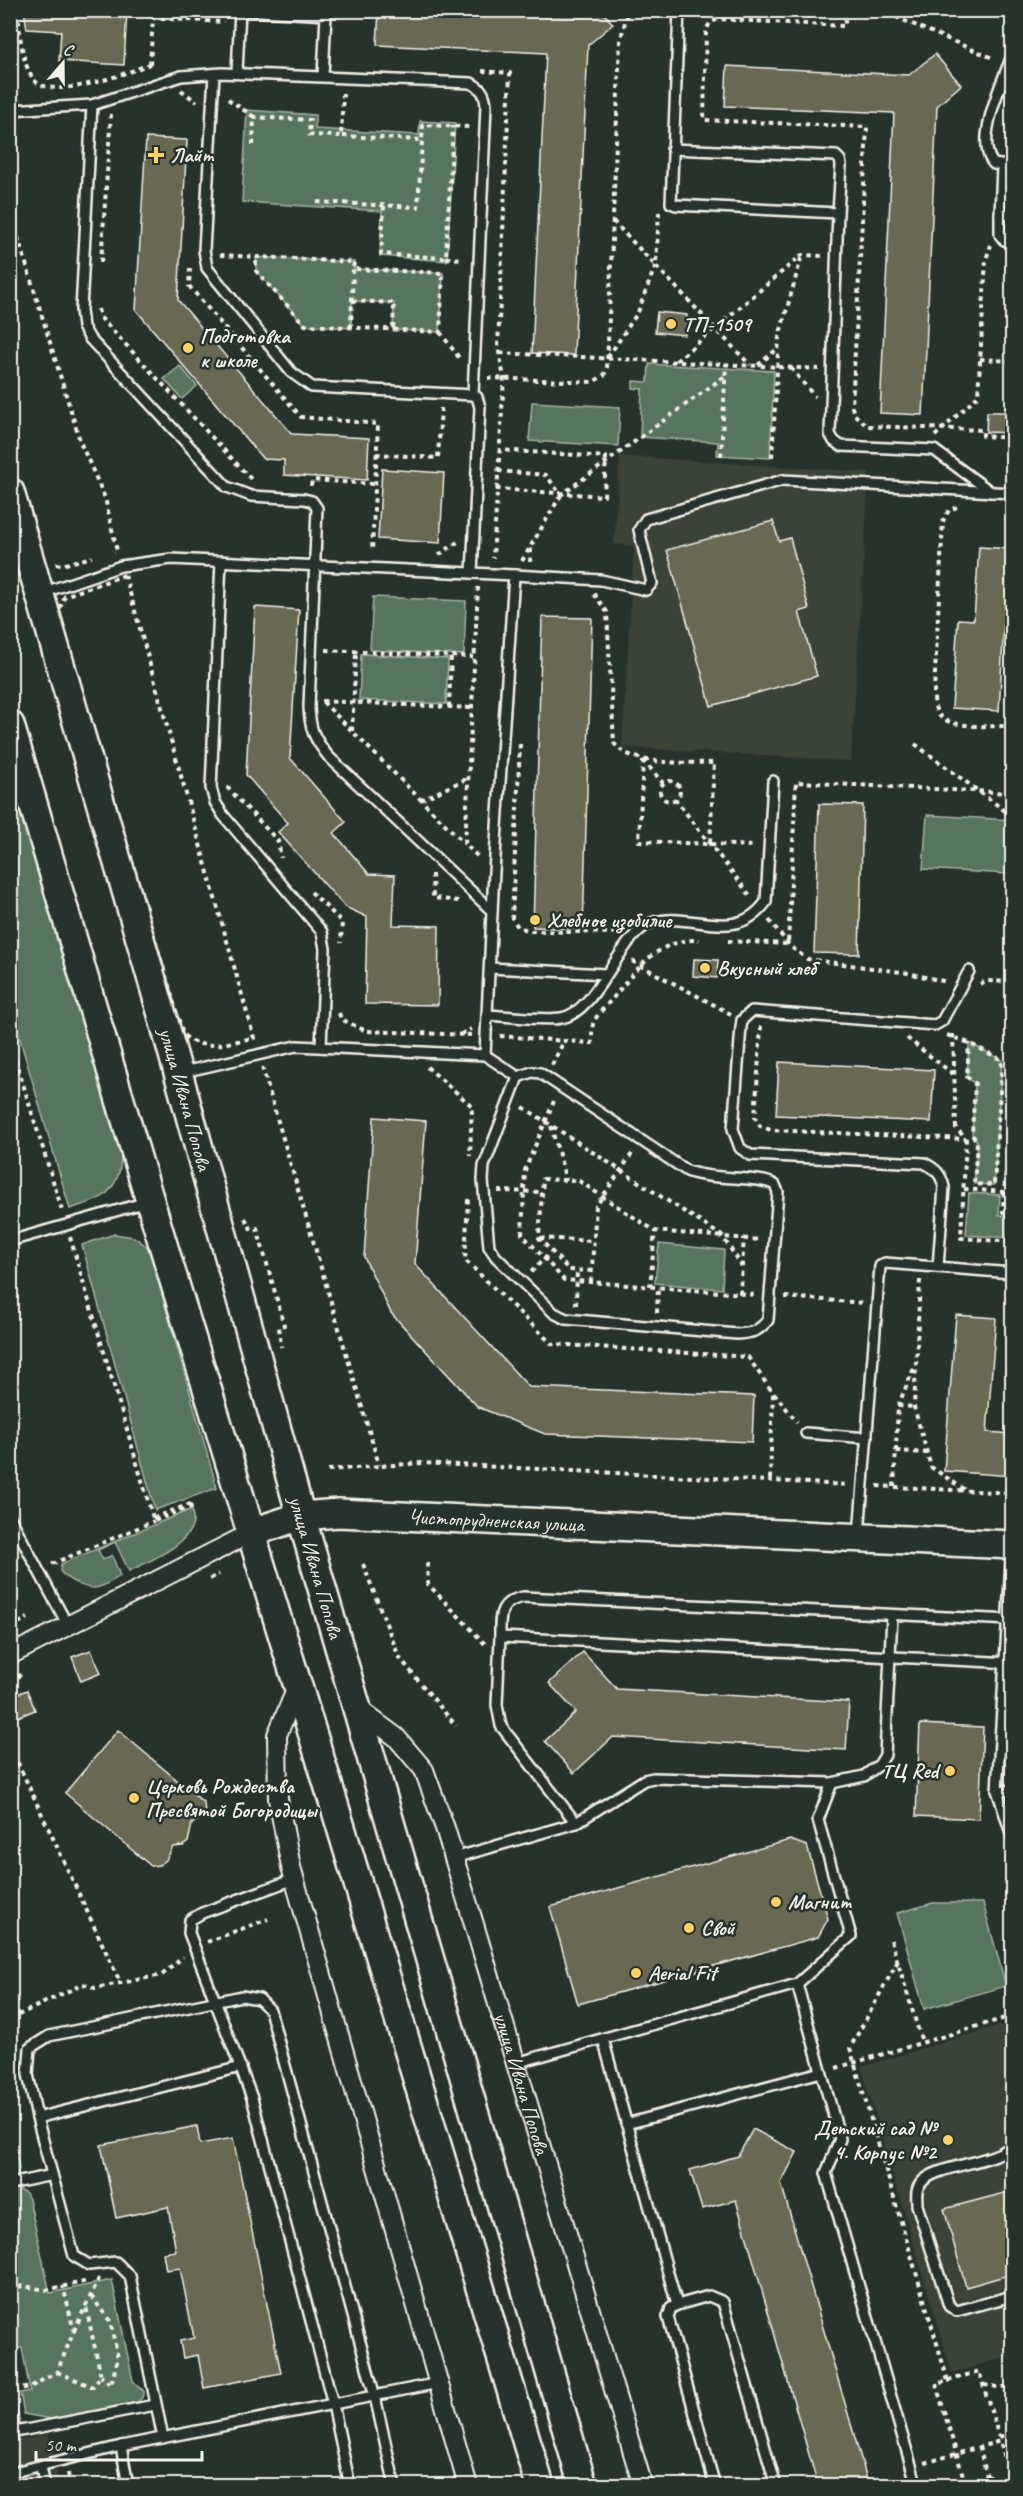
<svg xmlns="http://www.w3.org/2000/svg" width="1023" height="2496" font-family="Caveat,sans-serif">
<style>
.built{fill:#3a4338}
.green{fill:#57745c;stroke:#a6b2a2;stroke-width:1.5}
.building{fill:#686752;stroke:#f4f1e8;stroke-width:1.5}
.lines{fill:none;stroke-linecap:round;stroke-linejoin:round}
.service-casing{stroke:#f4f1e8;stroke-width:14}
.minor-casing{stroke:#f4f1e8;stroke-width:22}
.secondary-casing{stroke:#f4f1e8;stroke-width:32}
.path{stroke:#f4f1e8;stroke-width:4;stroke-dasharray:4.5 4.5;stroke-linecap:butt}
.service{stroke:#26332d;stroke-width:9}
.minor{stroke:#26332d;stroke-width:18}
.secondary{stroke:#26332d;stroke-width:27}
.poi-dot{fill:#ffd166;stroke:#26332d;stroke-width:2}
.labels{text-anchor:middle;stroke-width:5;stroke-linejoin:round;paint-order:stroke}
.poi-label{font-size:21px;font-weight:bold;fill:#f4f1e8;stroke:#26332d;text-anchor:start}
.street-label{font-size:21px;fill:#f4f1e8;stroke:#26332d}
</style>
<rect width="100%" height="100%" fill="#26332d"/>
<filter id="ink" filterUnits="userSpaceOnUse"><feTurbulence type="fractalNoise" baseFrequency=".0167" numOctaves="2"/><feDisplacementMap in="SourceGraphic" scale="12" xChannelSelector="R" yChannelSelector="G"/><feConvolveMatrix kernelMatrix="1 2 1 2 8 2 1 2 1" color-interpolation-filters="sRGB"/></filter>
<g filter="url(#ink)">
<g class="built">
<path d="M 620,456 L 869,472 L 851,761 L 622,747 L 634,546 L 614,544 Z"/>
<path d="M 1012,2022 L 1012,2355 L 952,2373 L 861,2067 Z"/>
<path d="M 49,2434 L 60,2485 L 11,2486 L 11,2442 Z"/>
</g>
<g class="green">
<path d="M 247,110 L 315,115 L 315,129 L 419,135 L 420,121 L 455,123 L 447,261 L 380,256 L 382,211 L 242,202 Z"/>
<path d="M 256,257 L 354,262 L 354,269 L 443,273 L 440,332 L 393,330 L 394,303 L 352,301 L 351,328 L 305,325 L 256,271 Z"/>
<path d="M 649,364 L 774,371 L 770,458 L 717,455 L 718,442 L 640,437 L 642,389 L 633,388 L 633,381 L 648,382 Z"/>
<path d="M 180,366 L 197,386 L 182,399 L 164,379 Z"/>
<path d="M 532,402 L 620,407 L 618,446 L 529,441 Z"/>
<path d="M 373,597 L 466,601 L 464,655 L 370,650 Z"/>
<path d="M 361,654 L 448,659 L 446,704 L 359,700 Z"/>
<path d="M 10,768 L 119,1139 C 123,1159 122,1179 106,1194 C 98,1202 80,1205 70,1209 L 11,1009 Z"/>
<path d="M 927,815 L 1012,820 L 1008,874 L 923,869 Z"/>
<path d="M 969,1043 L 1002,1060 L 994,1185 L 974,1184 L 977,1141 L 972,1135 L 975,1084 L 967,1077 Z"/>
<path d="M 1009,1175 L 1012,1176 L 1012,1209 L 1007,1208 Z"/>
<path d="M 969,1193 L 1000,1195 L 999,1215 L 1012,1216 L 1012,1238 L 966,1235 Z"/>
<path d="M 114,1234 L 134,1237 L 149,1248 L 217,1488 L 155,1510 L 82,1245 Z"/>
<path d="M 659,1244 L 724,1250 L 722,1289 L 655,1283 Z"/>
<path d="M 192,1509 C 192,1514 194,1519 193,1523 C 187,1546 148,1562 129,1571 L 115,1542 L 98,1550 L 103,1560 L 112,1555 L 120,1576 C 113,1580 106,1585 99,1587 C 87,1591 67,1580 60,1571 L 61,1564 Z"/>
<path d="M 933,1903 L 983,1903 L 1006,1986 L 924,2009 L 897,1913 Z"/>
<path d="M 11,2124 L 19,2169 L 16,2176 L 11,2177 Z"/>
<path d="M 18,2189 L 26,2193 L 29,2199 L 50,2293 L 112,2280 L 133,2381 L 144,2391 L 144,2395 L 138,2402 L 51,2419 L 24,2414 L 20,2393 L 30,2391 L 22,2348 L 11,2349 L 10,2347 L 10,2190 Z"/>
</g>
<g class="building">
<path d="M 24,10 L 127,10 L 124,65 L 59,61 L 61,31 L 27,29 Z"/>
<path d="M 379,10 L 482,10 L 561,15 L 566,10 L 601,10 L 613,24 L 588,45 L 574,355 L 532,353 L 546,53 L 377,45 Z"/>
<path d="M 935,54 L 961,85 L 937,106 L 923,415 L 880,413 L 894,113 L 725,106 L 727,66 L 909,75 Z"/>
<path d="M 146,138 L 187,140 L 178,300 L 292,434 L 369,438 L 367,480 L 284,475 L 284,460 L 263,459 L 136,310 Z"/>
<path d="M 657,312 L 687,315 L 685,335 L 655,332 Z"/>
<path d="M 987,412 L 1012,412 L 1012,433 L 986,432 Z"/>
<path d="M 382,469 L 444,473 L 440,543 L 378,539 Z"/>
<path d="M 773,521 L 779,541 L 790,538 L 809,609 L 799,612 L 817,676 L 711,706 L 667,550 Z"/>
<path d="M 979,547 L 1012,549 L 1012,622 L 1004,622 L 999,711 L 952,708 L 958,619 L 974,620 Z"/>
<path d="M 255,607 L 299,610 L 290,758 L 346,822 L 334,833 L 369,874 L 395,875 L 393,925 L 439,926 L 438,1005 L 365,1004 L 367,917 L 345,907 L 278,832 L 288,823 L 246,775 Z"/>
<path d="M 542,617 L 592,618 L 583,929 L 533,927 Z"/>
<path d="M 819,804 L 863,805 L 859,954 L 814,953 Z"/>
<path d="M 694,959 L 718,960 L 717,978 L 693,976 Z"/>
<path d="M 779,1062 L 934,1070 L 931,1122 L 776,1115 Z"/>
<path d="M 374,1117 L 426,1121 L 415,1264 L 529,1387 L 754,1396 L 752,1442 L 545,1434 L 478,1407 L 391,1313 L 364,1257 Z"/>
<path d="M 956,1315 L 996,1318 L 987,1432 L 1012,1434 L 1012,1476 L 944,1471 Z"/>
<path d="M 91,1650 L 101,1673 L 81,1681 L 72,1657 Z"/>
<path d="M 583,1652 L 617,1689 L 849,1702 L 846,1750 L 613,1737 L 574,1773 L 545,1741 L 576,1712 L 549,1683 Z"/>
<path d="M 27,1690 L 35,1710 L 15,1718 L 10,1707 L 10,1697 Z"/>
<path d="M 920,1724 L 983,1727 L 979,1819 L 916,1816 Z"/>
<path d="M 118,1730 L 204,1803 L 205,1812 L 201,1818 L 192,1824 L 188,1842 L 183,1846 L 173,1847 L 166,1860 L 159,1865 L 151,1866 L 65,1793 Z"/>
<path d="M 790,1840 L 807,1846 L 828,1919 L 818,1937 L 578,2004 L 550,1907 Z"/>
<path d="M 197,2126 L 200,2144 L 233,2138 L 281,2373 L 204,2388 L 198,2355 L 183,2358 L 180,2341 L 194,2338 L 180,2268 L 166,2270 L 163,2253 L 176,2251 L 168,2207 L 116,2218 L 101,2145 Z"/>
<path d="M 753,2129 L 797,2152 L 781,2183 L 869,2486 L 818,2486 L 736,2200 L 702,2209 L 690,2170 L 738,2156 Z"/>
<path d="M 1012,2191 L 1012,2274 L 966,2287 L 944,2209 Z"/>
</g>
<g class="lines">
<defs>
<g id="service">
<path d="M 242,10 L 326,15 L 323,76"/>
<path d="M 679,10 L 671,203 L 676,205 L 838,213 L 830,434 L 834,441 L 841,446 L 934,450 L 991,492"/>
<path d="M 1012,56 C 1003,80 973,143 994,164 L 1012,167"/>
<path d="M 237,72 L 240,10"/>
<path d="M 214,74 L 204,250 L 207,268 L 291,372 L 312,387 L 473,395 L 477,397 L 480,407 L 472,573"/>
<path d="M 10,91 L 15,109"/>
<path d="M 92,105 L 81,310 L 83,327 L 90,339 L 227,487 L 251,496 L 304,499 L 312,501 L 317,508 L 309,707 C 310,730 314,738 328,756 L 492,911"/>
<path d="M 10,110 L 92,105 L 181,76 L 222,73 L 471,83 C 482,89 485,93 486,106 L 473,395"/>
<path d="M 672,149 L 836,156 L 840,160 L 841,165 L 838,213"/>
<path d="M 1002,167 L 1000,214 L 1012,215"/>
<path d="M 1000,214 L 1000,235 L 1004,240 L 1012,242"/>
<path d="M 221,561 L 211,788 L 215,802 L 223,815 L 322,932 L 325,949 L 321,1047"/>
<path d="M 514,575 L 601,580 L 646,590 L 652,583 L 639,530 L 646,519 L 783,480 L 1012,493"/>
<path d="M 42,593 L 121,566 L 171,559 L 514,575 L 494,872 L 485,1055"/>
<path d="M 490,968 L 606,974"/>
<path d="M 487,1015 C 507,1016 543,1021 561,1018 C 597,1013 620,934 651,923 C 690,909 734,946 766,902 L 773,781"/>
<path d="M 179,1073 L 296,1046 L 485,1055 L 518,1077 L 532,1072 L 540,1073 L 687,1171 C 712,1181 759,1175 775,1185 L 778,1192 L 768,1320 C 758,1332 752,1333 737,1334 L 566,1319 L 554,1313 L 496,1257 L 489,1247 L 483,1180 L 484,1166 L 518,1077"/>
<path d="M 10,1241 L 147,1202"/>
<path d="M 938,1267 L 944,1187 C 941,1174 936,1169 924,1163 L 750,1155 L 740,1148 L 733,1129 L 741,1027 L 742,1020 L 752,1011 L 935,1025 L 942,1021 L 969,971"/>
<path d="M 806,1433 L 867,1438"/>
<path d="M 10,1517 L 68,1626"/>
<path d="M 859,1535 L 880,1266 L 885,1263 L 1012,1273"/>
<path d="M 1012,1547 L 997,1790 L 1012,1791"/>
<path d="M 1012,1620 L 523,1597 C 498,1602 500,1616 500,1637 L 1012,1663"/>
<path d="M 500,1637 L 497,1705 L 501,1726 L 576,1823 L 644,1780 L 653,1778 L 832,1783 L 864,1776 L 879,1765 L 885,1755 L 892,1616"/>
<path d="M 997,1790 L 1012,1836"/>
<path d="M 454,1858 L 576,1823"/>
<path d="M 294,1879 L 202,1913 L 190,1920 L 189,1933 L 252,2098 L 333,2404 L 350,2486"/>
<path d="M 797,1984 L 840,2139 L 826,2173 L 917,2486"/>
<path d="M 603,2039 L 677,2305 L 671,2308 L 668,2317 L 715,2486"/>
<path d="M 516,2063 L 797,1984 L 851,1936 L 818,1820 L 832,1783"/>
<path d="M 37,2118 L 28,2074 L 30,2048 L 49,2036 L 242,1996 L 259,1999 L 270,2010 L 375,2397 L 395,2486"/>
<path d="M 626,2124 L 821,2072"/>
<path d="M 1012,2146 C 991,2164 935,2165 921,2183 C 915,2190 917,2197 917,2205 L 949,2306 L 957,2311 L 1012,2296"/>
<path d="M 10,2184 L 52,2175"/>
<path d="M 677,2305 L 709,2296 L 723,2302 L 776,2486"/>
<path d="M 10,2407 L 15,2432 L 155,2405"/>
<path d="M 163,2438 L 130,2276 L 116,2262 L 89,2265 L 74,2256 L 37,2118 L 241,2067"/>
<path d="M 41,2467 L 45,2486"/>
<path d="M 10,2473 L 121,2446"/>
<path d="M 128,2486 L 121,2446 L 439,2383"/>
</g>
<g id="minor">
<path d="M 10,1655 L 253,1532"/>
<path d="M 299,1683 L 277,1735 L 278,1799 L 291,1867 L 468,2486"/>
<path id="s1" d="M 357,1708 L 396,1737 L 424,1770 L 445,1828 L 643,2486"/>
</g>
<g id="secondary">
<path id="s2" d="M 10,492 L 159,1004 L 301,1516 L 583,2486"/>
<path d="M 10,725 C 74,941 135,1157 202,1372 C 316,1743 428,2114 540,2486"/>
<path id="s3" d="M 253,1532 L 301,1516 L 339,1513 L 1012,1545"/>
</g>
</defs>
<use href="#service" class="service-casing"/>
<use href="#minor" class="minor-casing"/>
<use href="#secondary" class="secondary-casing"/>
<g class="path">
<path d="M 845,10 L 845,26 L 718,19 L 710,23 L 706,30 L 704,120 L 867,127 L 852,407 L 854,414 L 867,426 L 983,430 L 983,436 L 1012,438"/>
<path d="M 879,10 L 995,59"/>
<path d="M 19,20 C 19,35 24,76 39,84 C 64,97 124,74 150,64"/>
<path d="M 150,64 L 153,18 L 224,22"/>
<path d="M 482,71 L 510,73 L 498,346 L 504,378 L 493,558"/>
<path d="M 181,90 L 197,102"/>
<path d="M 343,93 L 341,136 L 422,140 L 423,125 L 470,127"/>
<path d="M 228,99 L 254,117"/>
<path d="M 10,130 L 20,126"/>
<path d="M 253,145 L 254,117 L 310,120 L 309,135 L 341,136"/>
<path d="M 317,202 L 418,207 L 422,140"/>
<path d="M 384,206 L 381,254 L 446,258 L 453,126"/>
<path d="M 10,211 L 81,444 L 105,498 L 117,551 L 114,552"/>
<path d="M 613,221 L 750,365"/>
<path d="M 220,255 L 354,262 L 353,269 L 443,273 L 440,332 L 305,325 L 256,271 L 256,257"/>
<path d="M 446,258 L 464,259"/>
<path d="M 101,262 L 111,114"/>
<path d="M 190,268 L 189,286 L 301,417 L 378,424 L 372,552"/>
<path d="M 352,301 L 394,303 L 393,330"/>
<path d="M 98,309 L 100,317 L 251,479"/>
<path d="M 351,328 L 353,269"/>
<path d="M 440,332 L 460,359"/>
<path d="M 500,353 L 819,369"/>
<path d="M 608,357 L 638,312 L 656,264 L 659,212"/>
<path d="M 980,359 L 1012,361"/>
<path d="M 676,361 L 802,255 L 824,256"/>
<path d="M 758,365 L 777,349"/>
<path d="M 791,368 L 815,397"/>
<path d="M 488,378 L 592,382 L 604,376 L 607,367 L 620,42 L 628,10"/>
<path d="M 935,436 L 978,396 L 986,259 L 991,245"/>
<path d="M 376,454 L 438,458 L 441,408"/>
<path d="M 721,456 L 726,364"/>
<path d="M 772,457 L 779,337 L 802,255"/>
<path d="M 10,459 L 13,469"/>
<path d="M 498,471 L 546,475 L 561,495 L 725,376"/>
<path d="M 311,486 L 312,480 L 374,484"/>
<path d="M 496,489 L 604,496 L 606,457 L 499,450"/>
<path d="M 957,507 L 949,510 L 943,521 L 934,692 C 934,700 934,709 939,715 C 949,729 995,726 1012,726"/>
<path d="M 439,555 L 459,541"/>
<path d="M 522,561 L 561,495"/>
<path d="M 530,562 L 531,546"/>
<path d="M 56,564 L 62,565 L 92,557"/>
<path d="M 125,575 L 254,1038 C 231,1041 200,1054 183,1034 L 60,617 L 59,610 L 65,596 Z"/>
<path d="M 478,587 L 465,844 L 479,858"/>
<path d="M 594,594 L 607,612 L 614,743 C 630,767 688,762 714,763 L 710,844"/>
<path d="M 326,650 L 473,657"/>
<path d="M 322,701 L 471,708"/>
<path d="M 323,702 L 465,844"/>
<path d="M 449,707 L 451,656"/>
<path d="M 352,731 L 356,652"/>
<path d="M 520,744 L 512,918 L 518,927 L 531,931 L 618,933"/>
<path d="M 915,744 L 1012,816"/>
<path d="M 643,760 L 639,841 L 755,846"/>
<path d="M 643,760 L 663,783"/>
<circle cx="670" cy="791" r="10"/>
<path d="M 227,787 L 278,841 L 281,858"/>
<path d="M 675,799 L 752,898"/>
<path d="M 421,800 L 468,778"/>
<path d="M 432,874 L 433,898 L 459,901"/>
<path d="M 311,892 L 342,922 L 341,943"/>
<path d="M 769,920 L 790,946 L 807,959 L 908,973 L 947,982"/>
<path d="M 728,941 L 788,944 L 796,782 L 1012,793"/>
<path d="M 632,961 L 731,1014"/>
<path d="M 980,984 L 986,981 L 1012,982"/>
<path d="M 339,1013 L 341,1019 L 366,1031 L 471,1035"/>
<path d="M 761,1026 L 755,1117 L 760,1126 L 771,1130 L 966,1139"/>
<path d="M 461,1034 L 471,1029"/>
<path d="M 953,1034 L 956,1128 L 966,1139 L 961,1238 L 1012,1242"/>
<path d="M 947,1035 L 969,1043 L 1002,1060 L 994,1185 L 974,1184 L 977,1141 L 972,1135 L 975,1083 L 967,1077 L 969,1043"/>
<path d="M 500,1036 L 592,1043 C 592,1037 592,1030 593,1024 C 596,1015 607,1005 613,998 C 636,970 659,938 699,940"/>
<path d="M 907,1038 L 953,1074"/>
<path d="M 10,1042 L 62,1210"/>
<path d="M 552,1065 L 564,1041"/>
<path d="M 262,1067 L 379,1465"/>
<path d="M 427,1067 L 472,1106 L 470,1156"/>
<path d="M 554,1101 L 525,1170 L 522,1234 L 564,1280 L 757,1295"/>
<path d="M 523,1107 L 722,1236 L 742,1266"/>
<path d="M 551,1126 L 566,1180"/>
<path d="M 964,1189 L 1004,1192 L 1006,1171 L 1012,1171"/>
<path d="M 498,1191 L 542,1192"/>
<path d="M 1004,1192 L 1003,1212 L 1012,1213"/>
<path d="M 468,1199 L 465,1260 L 552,1344 L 748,1357 L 773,1393 L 770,1480"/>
<path d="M 245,1218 L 251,1229 L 257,1228 L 284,1325 L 279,1326 L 281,1347"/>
<path d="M 70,1237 L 154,1521 L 193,1506"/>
<path d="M 540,1238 L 593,1241"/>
<path d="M 592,1271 L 569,1270 L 539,1238 L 543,1179 L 579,1181 L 655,1231 L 761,1240"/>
<path d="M 531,1272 L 552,1251"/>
<path d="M 920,1280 L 914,1407 L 931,1467 L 965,1490"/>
<path d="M 591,1282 L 596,1206 L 634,1151"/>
<path d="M 650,1287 L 655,1231"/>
<path d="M 740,1294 L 744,1238"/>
<path d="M 785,1297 L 864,1303"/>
<path d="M 576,1305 L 577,1270"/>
<path d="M 657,1313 L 658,1287"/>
<path d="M 1012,1364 L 1010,1403 L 1012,1403"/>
<path d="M 774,1393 L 797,1422"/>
<path d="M 898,1406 L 914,1407"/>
<path d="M 896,1451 L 927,1453"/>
<path d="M 328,1470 L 421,1463 L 848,1485"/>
<path d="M 877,1486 L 1012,1493"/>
<path d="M 894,1487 L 898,1406 L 914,1368"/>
<path d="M 153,1518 L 193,1503"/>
<path d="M 427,1563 L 428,1584 L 486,1645"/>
<path d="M 52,1564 L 154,1521"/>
<path d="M 363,1564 L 399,1657 L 456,1726"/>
<path d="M 210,1579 L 219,1574"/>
<path d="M 10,1627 L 28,1618"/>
<path d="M 10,1683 L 24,1672"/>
<path d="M 10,1746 L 120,1982"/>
<path d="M 891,1940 L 922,2042"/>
<path d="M 207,1942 L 268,1919"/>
<path d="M 898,1961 L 850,2048 L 948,2381 L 936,2384 L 966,2486"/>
<path d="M 10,2019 L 83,1984 L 95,1988 L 162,1975 L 183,1957"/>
<path d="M 836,2068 L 1012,2016"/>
<path d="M 10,2289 L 23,2286 L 46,2290 L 88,2281"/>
<path d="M 91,2296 L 110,2321 L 118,2358 L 111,2385 L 101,2376"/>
<path d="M 74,2331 L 99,2278"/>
<path d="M 10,2369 L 15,2395"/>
<path d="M 57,2372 L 93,2387 L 101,2376 L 86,2307"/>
<path d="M 948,2381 L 979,2371 L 999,2437"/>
<path d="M 984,2385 L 1012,2389"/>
<path d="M 14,2390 L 30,2387 L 57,2372 L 74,2331 L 63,2286"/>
<path d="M 999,2437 L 1012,2433"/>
<path d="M 979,2447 L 987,2476"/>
<path d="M 925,2463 L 1000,2441 L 1012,2483"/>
<path d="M 68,2473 L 70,2486"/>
<path d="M 987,2476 L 995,2479 L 997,2486"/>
<path d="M 997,2482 L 1011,2478"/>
<path d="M 981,2486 L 982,2480 L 987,2476"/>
</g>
<use href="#service" class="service"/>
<use href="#minor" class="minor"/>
<use href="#secondary" class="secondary"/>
</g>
</g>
<g class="poi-dot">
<path d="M153 146h6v6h6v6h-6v6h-6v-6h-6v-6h6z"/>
<circle cx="671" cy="324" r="6"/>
<circle cx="188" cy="348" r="6"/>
<circle cx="535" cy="920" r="6"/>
<circle cx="705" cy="968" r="6"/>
<circle cx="950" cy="1771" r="6"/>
<circle cx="134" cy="1798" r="6"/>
<circle cx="776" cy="1902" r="6"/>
<circle cx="689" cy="1928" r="6"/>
<circle cx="636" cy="1973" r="6"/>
<circle cx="948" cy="2140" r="6"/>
</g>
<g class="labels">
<g class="poi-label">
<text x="170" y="162">Лайт</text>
<text x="683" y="331">ТП-1509</text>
<text x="200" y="343">Подготовка<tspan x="200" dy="24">к школе</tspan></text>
<text x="547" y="927">Хлебное изобилие</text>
<text x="717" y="975">Вкусный хлеб</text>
<text x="938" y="1778" text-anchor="end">ТЦ Red</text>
<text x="146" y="1793">Церковь Рождества<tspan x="146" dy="24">Пресвятой Богородицы</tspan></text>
<text x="788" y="1909">Магнит</text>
<text x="701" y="1935">Свой</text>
<text x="648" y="1980">Aerial Fit</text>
<text x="936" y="2135" text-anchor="end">Детский сад №<tspan x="936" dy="24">4. Корпус №2</tspan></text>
</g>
<g class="street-label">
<text dy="7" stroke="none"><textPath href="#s2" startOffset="632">улица Ивана Попова</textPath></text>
<text dy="7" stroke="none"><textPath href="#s3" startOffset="246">Чистопрудненская улица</textPath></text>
<text dy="7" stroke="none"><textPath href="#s2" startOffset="1118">улица Ивана Попова</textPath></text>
<text dy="7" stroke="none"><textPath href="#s1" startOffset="420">улица Ивана Попова</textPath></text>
</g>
</g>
<rect width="1023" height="2496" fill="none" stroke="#26332d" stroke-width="36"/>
<rect x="18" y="18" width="987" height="2460" fill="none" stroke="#f4f1e8" stroke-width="2" filter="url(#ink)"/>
<g transform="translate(63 63) rotate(20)" stroke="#26332d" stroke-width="4.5" paint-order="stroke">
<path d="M0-4.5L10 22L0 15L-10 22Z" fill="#f4f1e8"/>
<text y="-9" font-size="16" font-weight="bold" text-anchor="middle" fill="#f4f1e8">С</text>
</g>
<path d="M36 2451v9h166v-9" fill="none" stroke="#f4f1e8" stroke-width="3"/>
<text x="45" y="2451" font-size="18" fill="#f4f1e8" stroke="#26332d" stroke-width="4.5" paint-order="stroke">50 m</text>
</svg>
